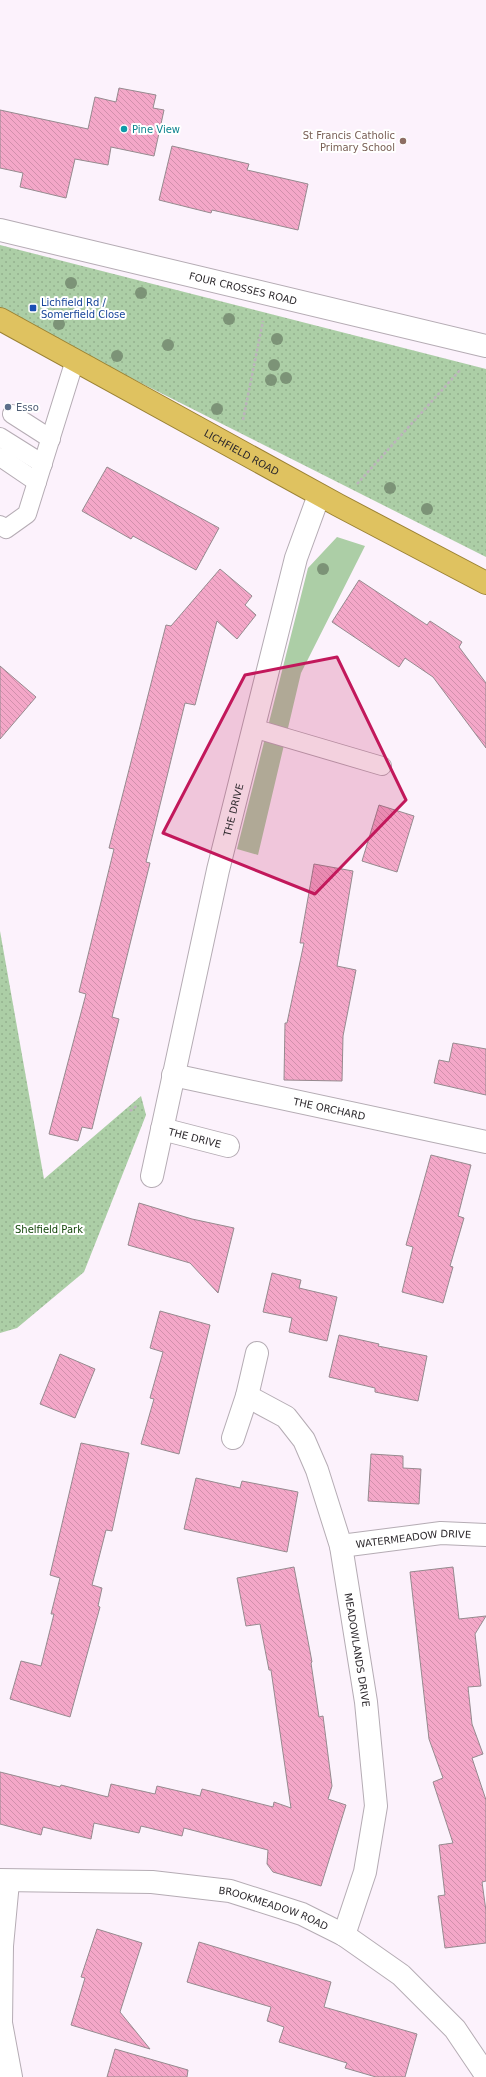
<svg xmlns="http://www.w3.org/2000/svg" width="486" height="2077" font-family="'DejaVu Sans',sans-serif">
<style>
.green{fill:#accea6}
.park{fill:url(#park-dots)}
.building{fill:url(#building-back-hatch);stroke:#968a8f}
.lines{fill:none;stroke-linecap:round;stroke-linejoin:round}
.service-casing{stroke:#b5acb4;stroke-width:20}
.minor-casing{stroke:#b5acb4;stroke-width:24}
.trunk-casing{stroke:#9b8234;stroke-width:24}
.path{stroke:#bcb4bc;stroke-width:2.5;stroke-dasharray:3 2;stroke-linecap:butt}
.service{stroke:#fff;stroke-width:18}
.minor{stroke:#fff;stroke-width:22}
.trunk{stroke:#dfc260;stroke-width:22}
.tree{fill:#7c9377}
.marked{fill:#c2185b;fill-opacity:0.2;stroke:#c2185b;stroke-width:3;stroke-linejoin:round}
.culture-dot{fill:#0f9aa8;stroke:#fff;stroke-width:1.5}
.education-dot{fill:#8d6e63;stroke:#fff;stroke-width:1.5}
.transit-dot{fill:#1a4fb4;stroke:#fff;stroke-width:1.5}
.service-dot{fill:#5c6f8a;stroke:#fff;stroke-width:1.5}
.labels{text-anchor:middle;stroke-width:4;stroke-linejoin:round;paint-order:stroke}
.culture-label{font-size:10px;fill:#0d838f;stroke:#fff;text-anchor:start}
.education-label{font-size:10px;fill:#785e54;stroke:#fff;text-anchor:end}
.street-label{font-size:10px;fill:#2c282c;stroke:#fff}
.transit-label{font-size:10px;fill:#164399;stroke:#fff;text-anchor:start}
.service-label{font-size:10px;fill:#4e5e75;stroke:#fff;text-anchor:start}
.park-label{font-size:10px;fill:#13460a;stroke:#fff}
</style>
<defs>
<pattern id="park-dots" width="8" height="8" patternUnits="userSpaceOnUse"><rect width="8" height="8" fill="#accea6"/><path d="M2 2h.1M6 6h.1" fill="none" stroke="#94b18f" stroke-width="1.8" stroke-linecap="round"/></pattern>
<pattern id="building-back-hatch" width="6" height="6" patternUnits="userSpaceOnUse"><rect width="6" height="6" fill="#f4a7c8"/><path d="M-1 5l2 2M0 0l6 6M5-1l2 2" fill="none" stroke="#d190ac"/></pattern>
</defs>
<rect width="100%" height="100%" fill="#fcf2fc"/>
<path class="green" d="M 337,537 L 365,546 L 301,673 L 258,855 L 237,849 L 308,568 Z"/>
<g class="park">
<path d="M 0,245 L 486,369 L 486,557 L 0,312 Z"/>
<path d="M 0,931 L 44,1179 L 141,1096 L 146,1115 L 84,1272 L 17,1328 L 0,1333 Z"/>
</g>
<g class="building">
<path d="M 119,88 L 156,95 L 153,108 L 164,110 L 154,156 L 111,147 L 108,165 L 75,159 L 66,198 L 20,187 L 23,173 L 0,168 L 0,110 L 88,129 L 95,97 L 116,102 Z"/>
<path d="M 172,146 L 249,164 L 247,170 L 308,184 L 298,230 L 212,210 L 211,213 L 159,200 Z"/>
<path d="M 107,467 L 219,528 L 196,570 L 133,536 L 131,539 L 82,511 Z"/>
<path d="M 220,569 L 252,596 L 245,605 L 256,615 L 237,639 L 217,621 L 195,705 L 185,703 L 146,862 L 150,863 L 112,1017 L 119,1019 L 92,1129 L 82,1127 L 78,1141 L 49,1134 L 86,994 L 79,992 L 114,849 L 109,848 L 166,625 L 171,626 Z"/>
<path d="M 359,580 L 427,625 L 430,621 L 462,642 L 459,647 L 486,683 L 486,748 L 433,677 L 405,658 L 399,667 L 332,622 Z"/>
<path d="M 0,666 L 36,697 L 0,739 Z"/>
<path d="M 379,805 L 414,816 L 397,872 L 362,861 Z"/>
<path d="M 314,864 L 353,871 L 337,966 L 356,970 L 343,1036 L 342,1081 L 284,1080 L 285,1023 L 287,1023 L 304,943 L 300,943 Z"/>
<path d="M 453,1043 L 486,1049 L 486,1095 L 434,1083 L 439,1060 L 449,1062 Z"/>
<path d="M 431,1155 L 471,1165 L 458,1216 L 464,1218 L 450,1266 L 453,1267 L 443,1303 L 402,1292 L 413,1247 L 406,1245 Z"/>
<path d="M 139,1203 L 192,1219 L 234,1228 L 218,1293 L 190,1263 L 128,1245 Z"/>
<path d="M 272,1273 L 301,1280 L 299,1288 L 337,1297 L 327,1341 L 289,1332 L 292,1318 L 263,1312 Z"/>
<path d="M 160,1311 L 210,1325 L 179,1454 L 141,1444 L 154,1399 L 150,1398 L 163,1352 L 150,1348 Z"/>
<path d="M 339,1335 L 379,1344 L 378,1346 L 427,1356 L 418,1401 L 375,1392 L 375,1388 L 329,1377 Z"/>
<path d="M 60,1354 L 95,1369 L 75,1418 L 40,1404 Z"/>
<path d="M 81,1443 L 129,1453 L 112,1531 L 106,1530 L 92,1585 L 102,1588 L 98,1606 L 100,1607 L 70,1717 L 10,1699 L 21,1661 L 41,1666 L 54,1614 L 51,1614 L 60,1578 L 50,1575 Z"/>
<path d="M 371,1454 L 403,1456 L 403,1468 L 421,1469 L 419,1504 L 368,1501 Z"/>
<path d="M 196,1478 L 240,1488 L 242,1481 L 298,1492 L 287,1552 L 184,1529 Z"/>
<path d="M 294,1567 L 312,1662 L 311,1663 L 319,1717 L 323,1716 L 332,1786 L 328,1799 L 346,1805 L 321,1886 L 273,1872 L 267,1864 L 268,1850 L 184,1828 L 182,1836 L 141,1826 L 139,1833 L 94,1823 L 91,1839 L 43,1827 L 41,1835 L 0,1824 L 0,1772 L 60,1787 L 61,1785 L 108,1797 L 111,1784 L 155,1794 L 157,1786 L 200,1796 L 202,1789 L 273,1807 L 274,1802 L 291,1808 L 271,1670 L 269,1670 L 260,1624 L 246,1626 L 237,1578 Z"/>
<path d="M 453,1567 L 459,1619 L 486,1616 L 475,1634 L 481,1686 L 468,1687 L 472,1724 L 483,1754 L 472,1758 L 486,1800 L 486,1881 L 482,1882 L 486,1911 L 486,1943 L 445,1948 L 438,1896 L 445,1895 L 439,1845 L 453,1843 L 433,1782 L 443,1778 L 429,1739 L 410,1572 Z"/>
<path d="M 97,1929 L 142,1943 L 120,2012 L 150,2049 L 71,2025 L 85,1978 L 81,1977 Z"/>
<path d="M 199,1942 L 331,1982 L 324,2007 L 417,2034 L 405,2077 L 376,2077 L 345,2068 L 347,2063 L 279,2042 L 284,2027 L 267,2021 L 271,2007 L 187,1982 Z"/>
<path d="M 115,2049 L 188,2070 L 187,2077 L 107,2077 Z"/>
</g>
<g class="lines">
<defs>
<g id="service">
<path d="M 12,414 L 51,439"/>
<path d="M 0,437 L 43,464"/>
<path d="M 0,457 L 37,482"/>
<path d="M 0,525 L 6,529 L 27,514 L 75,360"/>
<path d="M 253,728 L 382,766"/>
</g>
<g id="minor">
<path id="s1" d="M 0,230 L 486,346"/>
<path id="s2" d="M 173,1075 L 486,1142"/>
<path id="s3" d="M 162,1129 L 228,1146"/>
<path id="s4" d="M 152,1176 L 218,870 L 296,558 L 319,495"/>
<path id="s5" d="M 247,1396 L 286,1417 L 304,1440 L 317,1470 L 341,1546 L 366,1702 L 376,1806 L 365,1872 L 344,1935"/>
<path d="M 233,1438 L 247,1396 L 257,1353"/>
<path id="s6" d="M 341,1546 L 441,1533 L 486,1535"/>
<path id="s7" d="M 0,1880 L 152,1882 L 230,1891 L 302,1914 L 344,1935 L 401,1975 L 455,2029 L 486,2075"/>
<path d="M 8,1882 L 2,1946 L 1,2023 L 11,2077"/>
</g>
<g id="trunk">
<path id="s8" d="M 0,319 L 338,505 L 486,583"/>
</g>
</defs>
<use href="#service" class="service-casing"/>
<use href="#minor" class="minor-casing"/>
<use href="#trunk" class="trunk-casing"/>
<g class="path">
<path d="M 243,420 L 263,321"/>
<path d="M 357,484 L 461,369"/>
<path d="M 130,1111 L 138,1105"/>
</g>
<use href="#service" class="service"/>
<use href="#minor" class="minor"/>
<use href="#trunk" class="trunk"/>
</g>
<g class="tree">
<circle cx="71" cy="283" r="6"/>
<circle cx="141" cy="293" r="6"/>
<circle cx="229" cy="319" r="6"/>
<circle cx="59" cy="324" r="6"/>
<circle cx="277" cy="339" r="6"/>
<circle cx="168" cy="345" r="6"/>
<circle cx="117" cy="356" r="6"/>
<circle cx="274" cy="365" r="6"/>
<circle cx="286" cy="378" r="6"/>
<circle cx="271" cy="380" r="6"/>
<circle cx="217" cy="409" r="6"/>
<circle cx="390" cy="488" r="6"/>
<circle cx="427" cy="509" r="6"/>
<circle cx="323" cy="569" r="6"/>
</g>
<path class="marked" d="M 337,657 L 406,800 L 315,894 L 163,833 L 245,675 Z"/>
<circle class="culture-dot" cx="124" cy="129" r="4"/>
<circle class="education-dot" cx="403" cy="141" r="4"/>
<rect class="transit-dot" x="29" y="304" width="8" height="8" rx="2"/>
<circle class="service-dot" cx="8" cy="407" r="4"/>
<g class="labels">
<g class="culture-label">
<text x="132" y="133">Pine View</text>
</g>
<g class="education-label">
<text x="395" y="139">St Francis Catholic<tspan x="395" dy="12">Primary School</tspan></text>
</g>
<g class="street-label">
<text dy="4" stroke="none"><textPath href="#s1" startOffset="250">FOUR CROSSES ROAD</textPath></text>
<text dy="4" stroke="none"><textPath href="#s8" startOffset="276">LICHFIELD ROAD</textPath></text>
<text dy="4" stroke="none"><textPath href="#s4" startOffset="375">THE DRIVE</textPath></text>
<text dy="4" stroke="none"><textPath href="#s2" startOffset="160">THE ORCHARD</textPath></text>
<text dy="4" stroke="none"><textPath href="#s3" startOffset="34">THE DRIVE</textPath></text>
<text dy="4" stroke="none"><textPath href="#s6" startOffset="73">WATERMEADOW DRIVE</textPath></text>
<text dy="4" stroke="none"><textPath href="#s5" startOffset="291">MEADOWLANDS DRIVE</textPath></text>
<text dy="4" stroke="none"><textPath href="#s7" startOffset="277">BROOKMEADOW ROAD</textPath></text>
</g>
<g class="transit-label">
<text x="41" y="306">Lichfield Rd /<tspan x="41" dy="12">Somerfield Close</tspan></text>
</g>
<g class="service-label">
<text x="16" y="411">Esso</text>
</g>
<g class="park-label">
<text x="49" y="1233">Shelfield Park</text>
</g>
</g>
</svg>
